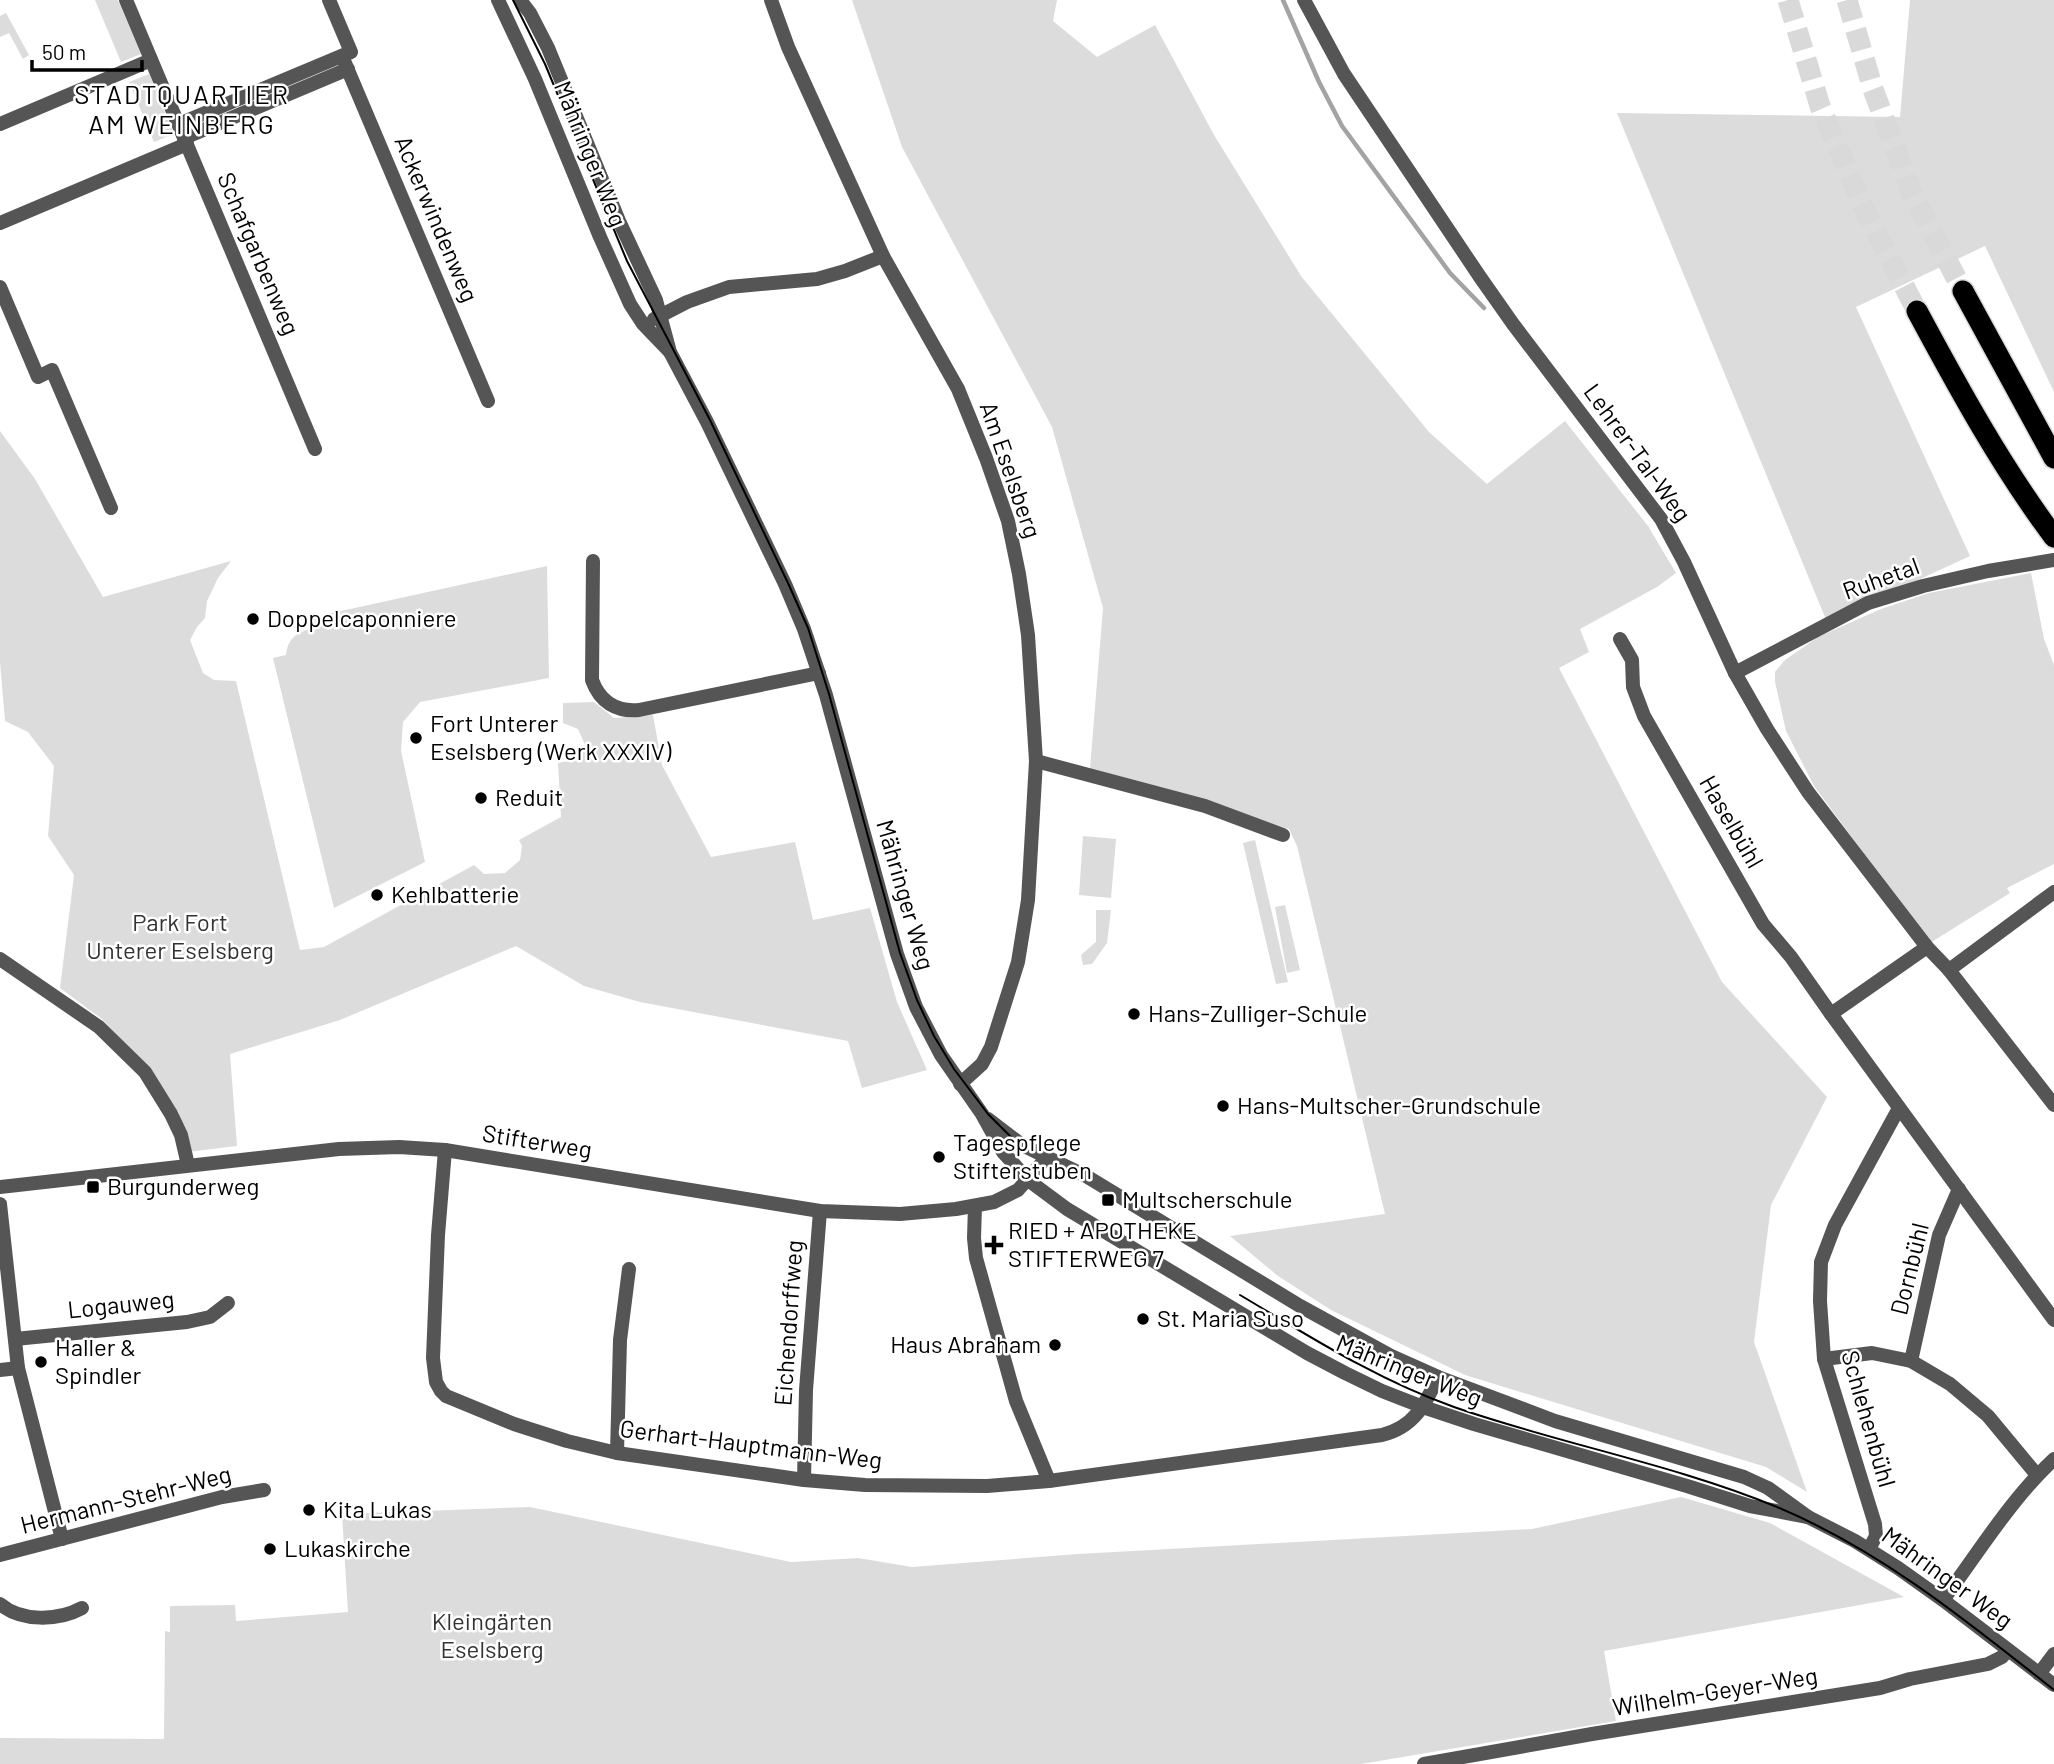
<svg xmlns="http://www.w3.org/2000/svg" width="2054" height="1764" font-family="Barlow,sans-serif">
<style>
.green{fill:#dcdcdc}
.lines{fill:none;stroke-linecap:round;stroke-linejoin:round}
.stream{stroke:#a3a3a3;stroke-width:4.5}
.highway-tunnel{stroke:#d9d9d9;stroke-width:21;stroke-dasharray:21 10;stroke-linecap:butt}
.highway-casing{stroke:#dbdbdb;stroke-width:24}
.minor{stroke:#555;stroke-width:14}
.highway{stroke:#000;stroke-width:21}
.tram{stroke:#000;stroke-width:2}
.poi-dot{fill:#000;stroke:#fff;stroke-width:2.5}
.labels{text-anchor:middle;stroke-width:5;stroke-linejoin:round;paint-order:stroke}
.street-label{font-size:24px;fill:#000;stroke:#fff}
.poi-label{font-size:24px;fill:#000;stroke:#fff;text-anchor:start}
.park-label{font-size:24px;fill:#333;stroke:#fff}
.neighbourhood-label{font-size:26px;letter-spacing:2px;fill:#000;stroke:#fff}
</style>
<rect width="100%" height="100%" fill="#fff"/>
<g class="green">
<path d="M 95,0 L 118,0 L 141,54 L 121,62 Z"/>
<path d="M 852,0 L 1057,0 L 1053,21 L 1097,57 L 1155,25 L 1214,135 L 1301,276 L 1429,432 L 1487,484 L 1565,421 L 1648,526 L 1676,573 L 1657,587 L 1580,629 L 1589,652 L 1559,668 L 1722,982 L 1827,1097 L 1771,1205 L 1754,1342 L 1807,1492 L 1766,1467 L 1465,1375 L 1331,1310 L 1278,1276 L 1230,1236 L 1385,1214 L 1297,846 L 1289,829 L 1090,769 L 1103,608 L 1052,427 L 902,147 Z"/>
<path d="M 1910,0 L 2054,0 L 2054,392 L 1985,246 L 1856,307 L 1970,556 L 1827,622 L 1617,113 L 1900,117 Z"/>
<path d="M 6,13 L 29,55 L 23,59 L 9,33 L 0,37 L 0,16 Z"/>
<path d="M 149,74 L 174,134 L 154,142 L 129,82 Z"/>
<path d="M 0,431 L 35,479 L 103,597 L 231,561 L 218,578 L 207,601 L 205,618 L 197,627 L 190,640 L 203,673 L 214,680 L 236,681 L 300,950 L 324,947 L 474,865 L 484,874 L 505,873 L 520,860 L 522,846 L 519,840 L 561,817 L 558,763 L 577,759 L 586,747 L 578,729 L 563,723 L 563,703 L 594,702 L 614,718 L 653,715 L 662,765 L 711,857 L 795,842 L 813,920 L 870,908 L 897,1002 L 927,1070 L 862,1088 L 848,1041 L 640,1002 L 584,986 L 516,946 L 340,1020 L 230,1054 L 237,1146 L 187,1152 L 185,1134 L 178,1112 L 150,1069 L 102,1019 L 60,988 L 74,875 L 48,836 L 54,766 L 28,732 L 5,721 L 0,662 Z"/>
<path d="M 547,566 L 549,678 L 420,702 L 403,722 L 401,751 L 425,862 L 334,908 L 273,658 L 286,655 C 287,640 296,632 311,629 L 309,618 Z"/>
<path d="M 2031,573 L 2044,639 L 2054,665 L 2054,864 L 2007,888 L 2010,893 L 1930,943 L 1814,786 L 1786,731 L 1775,682 L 1775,672 L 1785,660 L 1818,637 L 1881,609 L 1929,593 Z"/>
<path d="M 1083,836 L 1116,839 L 1111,898 L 1079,895 Z"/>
<path d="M 1255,840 L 1288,982 L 1276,984 L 1243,843 Z"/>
<path d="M 1285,905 L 1300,970 L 1287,973 L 1275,907 Z"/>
<path d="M 1096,910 L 1111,910 L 1107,943 L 1092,964 L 1083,965 L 1081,955 L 1096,942 Z"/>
<path d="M 1681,1497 L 1770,1523 L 1904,1597 L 1604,1651 L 1616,1721 L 1361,1764 L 0,1764 L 0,1738 L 164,1739 L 165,1631 L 170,1632 L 170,1606 L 235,1605 L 236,1621 L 348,1612 L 342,1514 L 530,1507 L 791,1562 L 858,1558 L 912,1567 L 1078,1554 L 1532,1529 Z"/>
</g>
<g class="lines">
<path class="stream" d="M 1283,0 L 1319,82 L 1342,126 L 1450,273 L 1484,308"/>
<g class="highway-tunnel">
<path d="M 1788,0 L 1820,106 L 1865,211 L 1917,311"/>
<path d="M 1847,0 L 1873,89 L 1911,191 L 1963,291"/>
</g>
<defs>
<g id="highway">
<path d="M 1963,291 L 2054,458"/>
<path d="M 1917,311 C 1959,389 2001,466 2054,537"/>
</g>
</defs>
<use href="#highway" class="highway-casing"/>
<g class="minor">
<path d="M 126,0 L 315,449"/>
<path d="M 498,0 L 535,79 L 600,237 L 630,304 L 643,324 L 669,351"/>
<path d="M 520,0 L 530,13 L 548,48 L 619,221 L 656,300 L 670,352 L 707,422 L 785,584 L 804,629 L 826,695 L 897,954 L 916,1007 L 941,1055 L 982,1114 L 1003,1152 L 1028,1180 L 1067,1209 L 1307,1353 L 1345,1373 L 1382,1391 L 1423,1407 L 1474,1424 L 1687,1486 L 1750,1506 L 1808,1517"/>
<path d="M 771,0 L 788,47 L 883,256 L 958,389 L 986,458 L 1008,521 L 1019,574 L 1028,635 L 1036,761 L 1028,900 L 1018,962 L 991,1047 L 982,1064 L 960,1084"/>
<path d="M 1304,0 L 1344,74 L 1480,277 L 1513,324 L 1661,519 L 1684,562 L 1735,673 L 1767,729 L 1808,792 L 1927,947 L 1949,970 L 2054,1105"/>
<path d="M 342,56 L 488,401"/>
<path d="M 0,124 L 151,60"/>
<path d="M 179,124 L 351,52 L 329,0"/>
<path d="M 184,138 L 348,69"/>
<path d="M 0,223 L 187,144"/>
<path d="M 0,287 L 38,377 L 52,370 L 111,508"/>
<path d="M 654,319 L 687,302 L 729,287 L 817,279 L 845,271 L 883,256"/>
<path d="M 593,561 L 592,680 C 600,702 616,712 639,710 L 819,673"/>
<path d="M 1620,639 L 1632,660 L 1633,687 L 1644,716 L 1763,924 L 1791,957 L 1831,1014 L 2054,1320"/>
<path d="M 1735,673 L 1868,603 L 1923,586 L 1988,571 L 2054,560"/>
<path d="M 1036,761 L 1205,806 L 1283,835"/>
<path d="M 0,959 L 99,1027 L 145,1072 L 171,1114 L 181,1135 L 188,1165"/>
<path d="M 1949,970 L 2054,892"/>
<path d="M 1831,1014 L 1927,947"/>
<path d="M 988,1119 L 1022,1145 L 1086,1176 L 1300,1306 L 1391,1356 L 1438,1377 L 1555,1421 L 1744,1477 L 1768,1488 L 1808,1517 L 1855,1541 L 1898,1568 L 1943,1600 L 2054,1685"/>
<path d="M 445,1150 L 438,1235 L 433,1358 L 436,1382 L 441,1391 L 446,1396 L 514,1424 L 567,1441 L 617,1453 L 804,1480 L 865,1485 L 987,1486 L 1049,1481 L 1382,1435 C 1414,1427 1425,1405 1438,1377"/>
<path d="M 0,1187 L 339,1149 L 399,1147 L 445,1150 L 820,1211 L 900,1214 L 956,1209 L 994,1202 L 1018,1190 L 1047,1157"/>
<path d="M 0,1204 L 18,1368 L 62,1539"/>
<path d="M 975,1206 L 974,1238 L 976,1258 L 1016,1401 L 1049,1481"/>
<path d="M 15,1339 L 187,1322 L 210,1317 L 228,1303"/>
<path d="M 1824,1359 L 1872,1353 L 1911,1361 L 1950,1384 L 1988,1416 L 2037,1475"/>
<path d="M 1911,1361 L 1939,1235 L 1959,1189"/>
<path d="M 0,1370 L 18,1368"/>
<path d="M 617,1453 L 620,1340 L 629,1269"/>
<path d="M 804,1480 L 806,1390 L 820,1211"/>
<path d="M 1869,1549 L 1876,1536 L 1875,1524 L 1824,1359 L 1820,1301 L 1821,1262 L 1835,1225 L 1899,1108"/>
<path d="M 0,1555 L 222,1497 L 264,1490"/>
<path d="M 1943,1600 C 1979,1552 2010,1500 2054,1459"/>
<path d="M 0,1604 C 21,1622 58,1621 82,1608"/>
<path d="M 2039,1674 L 2054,1654"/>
<path d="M 1424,1764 L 1592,1734 L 1880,1688 L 1910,1679 L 1988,1664 L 2002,1657 L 2008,1650"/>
</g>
<use href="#highway" class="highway"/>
<g class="tram">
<path d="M 513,0 L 545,64 L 627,261 L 710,420 L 788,583 L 808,628 L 829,694 L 900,953 L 917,1000 L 934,1036 L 954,1069 L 988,1114 L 1013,1139"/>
<path d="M 1240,1295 C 1309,1336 1377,1380 1454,1407 C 1560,1444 1673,1464 1777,1507 C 1880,1550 1967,1621 2054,1690"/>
</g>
</g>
<g class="poi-dot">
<circle cx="253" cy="619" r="7"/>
<circle cx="416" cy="738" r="7"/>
<circle cx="481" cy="798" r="7"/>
<circle cx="377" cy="895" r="7"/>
<circle cx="1134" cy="1014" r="7"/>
<circle cx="1223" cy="1106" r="7"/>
<circle cx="939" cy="1157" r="7"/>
<rect x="86" y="1180" width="14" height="14" rx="3.5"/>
<rect x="1101" y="1193" width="14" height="14" rx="3.5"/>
<path d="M990.5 1234.5h7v7h7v7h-7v7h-7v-7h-7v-7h7z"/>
<circle cx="1143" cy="1319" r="7"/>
<circle cx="1055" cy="1345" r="7"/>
<circle cx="41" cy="1362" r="7"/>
<circle cx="309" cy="1510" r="7"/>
<circle cx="270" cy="1549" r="7"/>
</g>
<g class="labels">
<g class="street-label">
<text transform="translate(590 154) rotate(68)" y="8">Mähringer Weg</text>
<text transform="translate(436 219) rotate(67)" y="8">Ackerwindenweg</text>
<text transform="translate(258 254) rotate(67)" y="8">Schafgarbenweg</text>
<text transform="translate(1637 453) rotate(54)" y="8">Lehrer-Tal-Weg</text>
<text transform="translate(1010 470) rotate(71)" y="8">Am Eselsberg</text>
<text transform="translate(1881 579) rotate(-20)" y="8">Ruhetal</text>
<text transform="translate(1731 822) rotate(60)" y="8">Haselbühl</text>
<text transform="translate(905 895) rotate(74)" y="8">Mähringer Weg</text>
<text transform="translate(537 1142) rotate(9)" y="8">Stifterweg</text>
<text transform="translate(1910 1269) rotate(-76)" y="8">Dornbühl</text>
<text transform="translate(121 1305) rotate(-6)" y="8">Logauweg</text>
<text transform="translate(789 1323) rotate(-86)" y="8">Eichendorffweg</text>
<text transform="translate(1409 1371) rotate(22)" y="8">Mähringer Weg</text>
<text transform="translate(1868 1419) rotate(74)" y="8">Schlehenbühl</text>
<text transform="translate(751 1445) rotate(7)" y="8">Gerhart-Hauptmann-Weg</text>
<text transform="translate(126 1500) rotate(-14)" y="8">Hermann-Stehr-Weg</text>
<text transform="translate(1947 1578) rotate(36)" y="8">Mähringer Weg</text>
<text transform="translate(1715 1692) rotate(-9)" y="8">Wilhelm-Geyer-Weg</text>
</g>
<g class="poi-label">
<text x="267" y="627">Doppelcaponniere</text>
<text x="430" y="732">Fort Unterer<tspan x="430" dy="28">Eselsberg (Werk XXXIV)</tspan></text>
<text x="495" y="806">Reduit</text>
<text x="391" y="903">Kehlbatterie</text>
<text x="1148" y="1022">Hans-Zulliger-Schule</text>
<text x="1237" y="1114">Hans-Multscher-Grundschule</text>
<text x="953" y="1151">Tagespflege<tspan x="953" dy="28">Stifterstuben</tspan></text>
<text x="107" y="1195">Burgunderweg</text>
<text x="1122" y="1208">Multscherschule</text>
<text x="1008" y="1239">RIED + APOTHEKE<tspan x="1008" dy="28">STIFTERWEG 7</tspan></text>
<text x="1157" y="1327">St. Maria Suso</text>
<text x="1041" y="1353" text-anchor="end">Haus Abraham</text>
<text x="55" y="1356">Haller &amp;<tspan x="55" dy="28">Spindler</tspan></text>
<text x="323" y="1518">Kita Lukas</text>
<text x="284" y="1557">Lukaskirche</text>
</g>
<g class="park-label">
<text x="180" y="931">Park Fort<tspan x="180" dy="28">Unterer Eselsberg</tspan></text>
<text x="492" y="1630">Kleingärten<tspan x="492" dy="28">Eselsberg</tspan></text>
</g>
<g class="neighbourhood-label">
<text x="182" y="104">STADTQUARTIER<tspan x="182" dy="30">AM WEINBERG</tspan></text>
</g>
</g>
<path d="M32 60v10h110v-10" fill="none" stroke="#000000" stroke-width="3.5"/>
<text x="42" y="60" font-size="21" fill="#000000" stroke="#ffffff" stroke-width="5" paint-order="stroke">50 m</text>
</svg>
